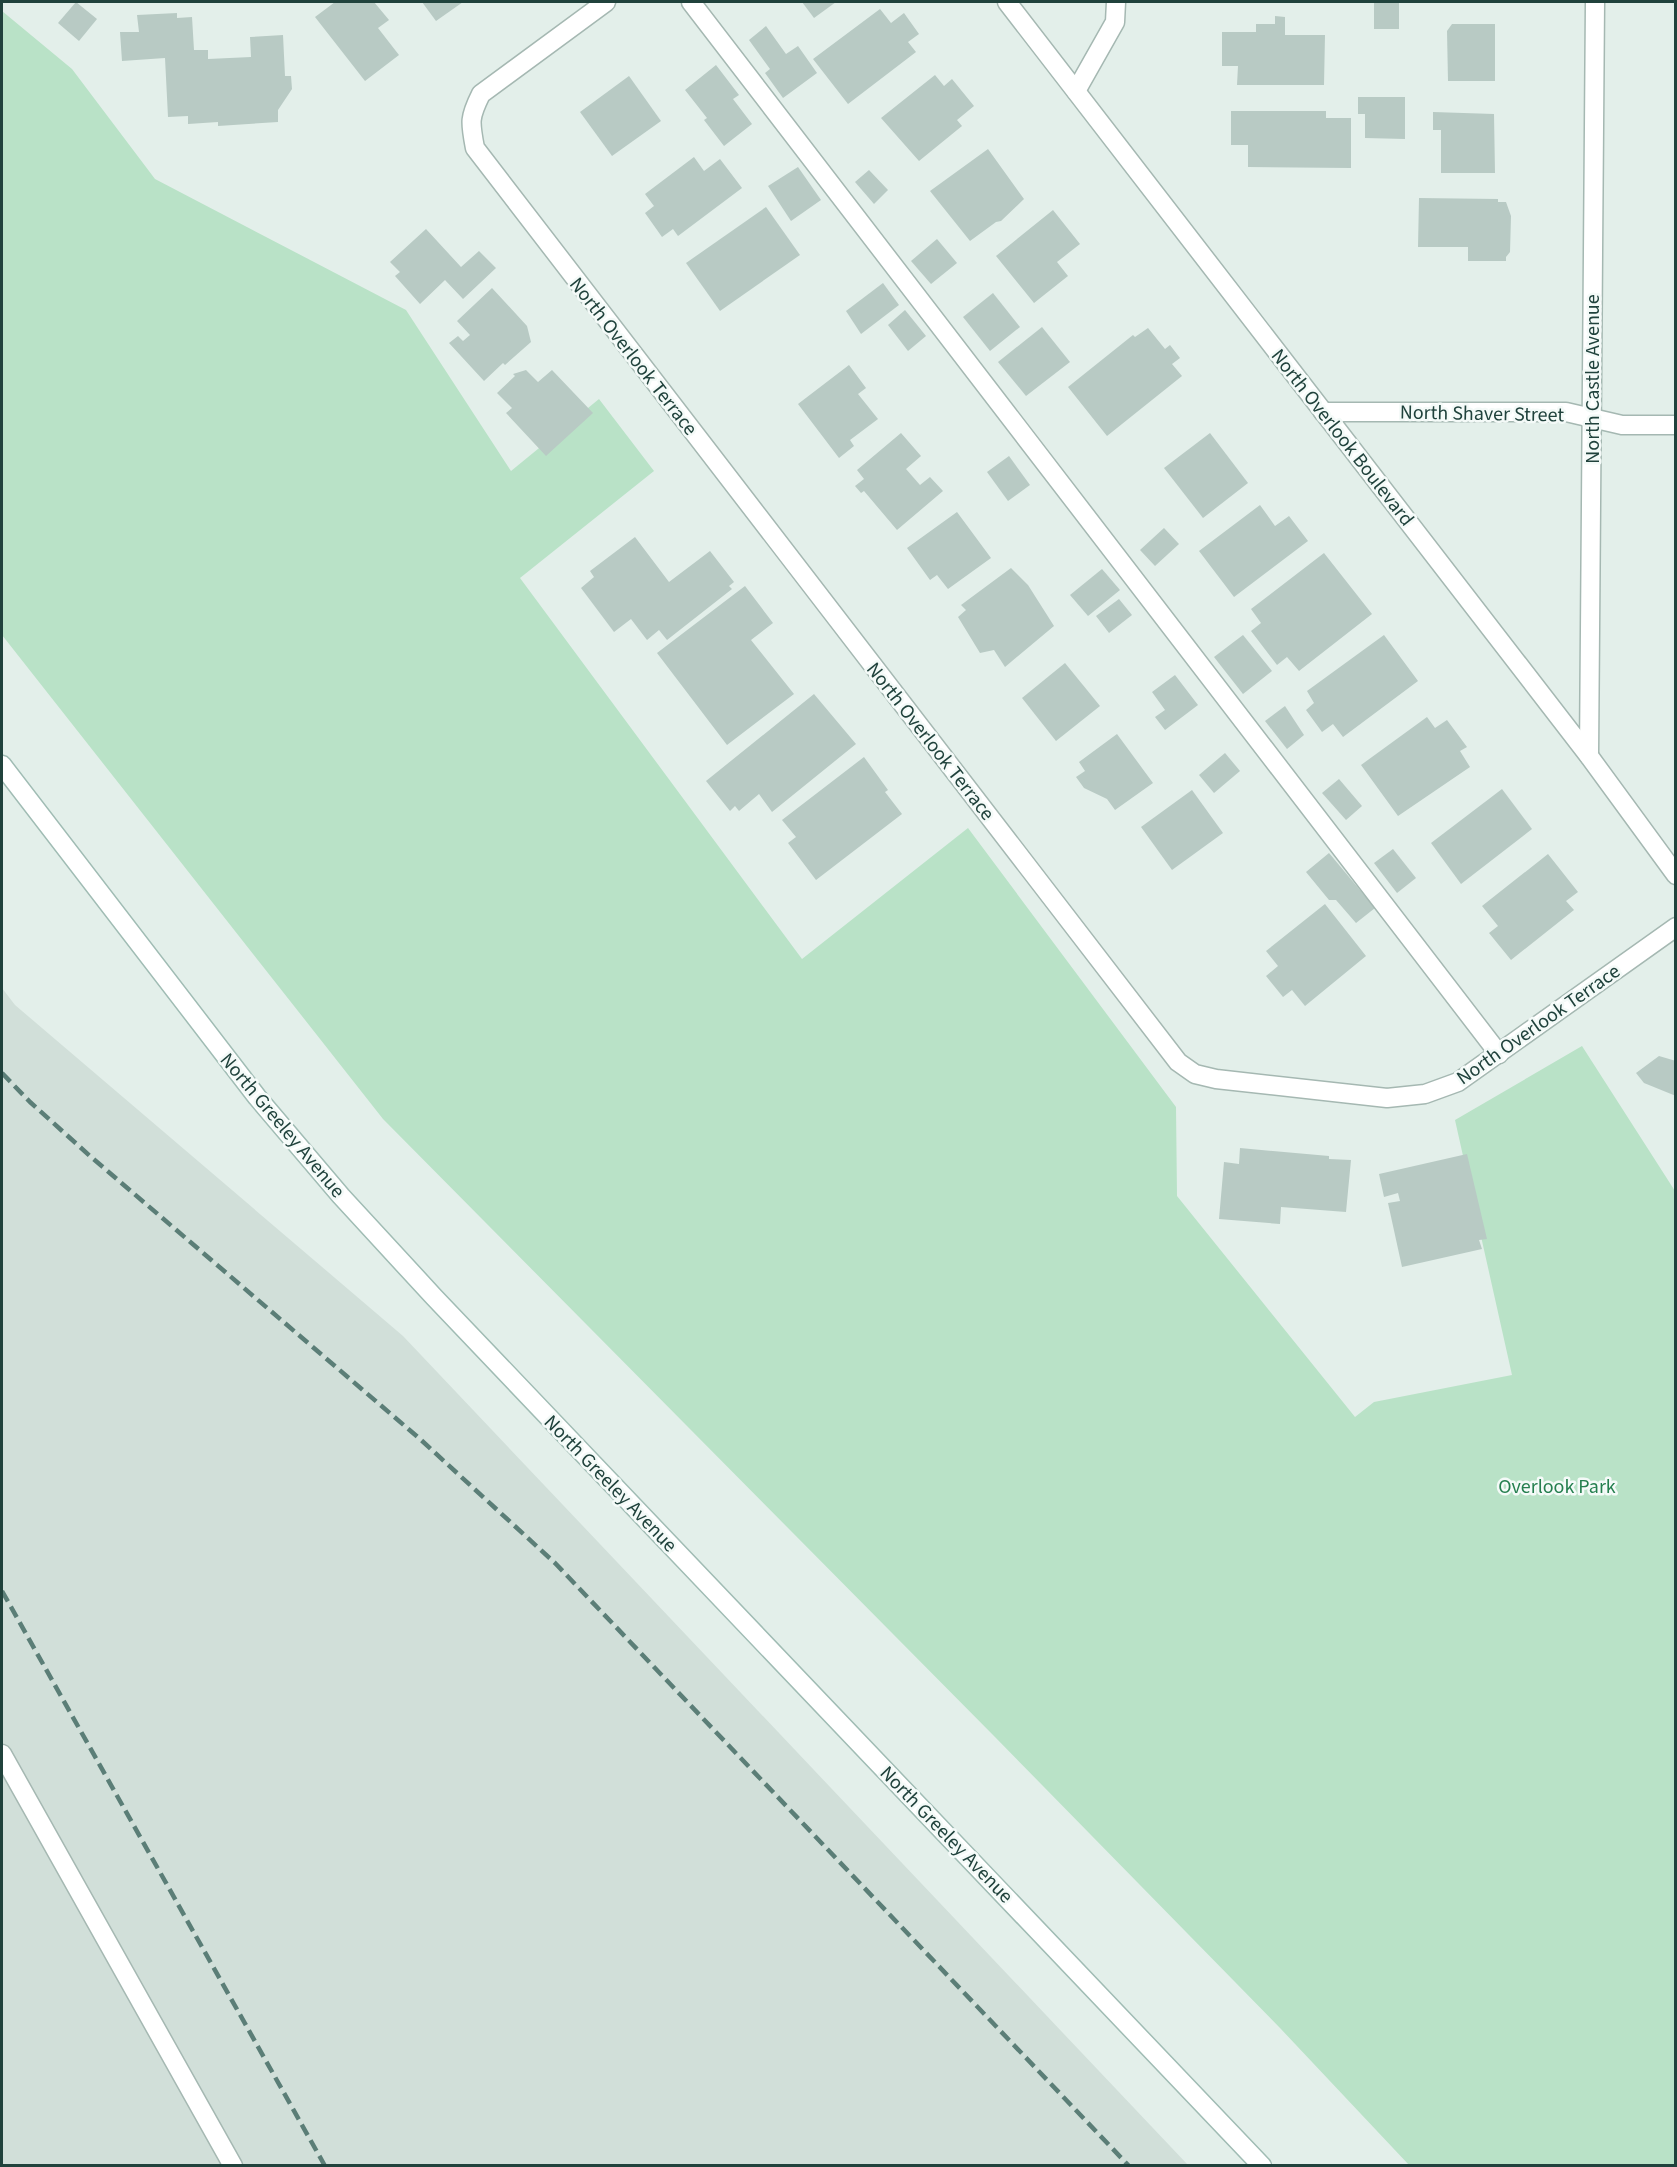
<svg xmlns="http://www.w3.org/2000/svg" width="1677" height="2167" font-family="'Source Sans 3',sans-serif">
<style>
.built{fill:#d1dfd9}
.green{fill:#b9e2c7}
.building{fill:#b8cac4}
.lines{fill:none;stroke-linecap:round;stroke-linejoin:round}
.service-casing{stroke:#a5b8b2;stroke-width:21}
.minor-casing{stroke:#a5b8b2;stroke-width:21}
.secondary-casing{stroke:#a0bcb4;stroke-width:21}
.service{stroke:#fff;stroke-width:18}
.minor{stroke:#fff;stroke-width:18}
.secondary{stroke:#fff;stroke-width:18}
.rail{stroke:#5b7e77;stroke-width:4.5;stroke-dasharray:12 6;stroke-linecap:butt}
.labels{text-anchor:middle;stroke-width:5;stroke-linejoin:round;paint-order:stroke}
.street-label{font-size:20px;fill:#20423c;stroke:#f4faf8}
.park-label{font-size:20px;fill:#257f4f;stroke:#f4faf8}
</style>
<rect width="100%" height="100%" fill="#e3efea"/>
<path class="built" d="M 2,988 L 15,1005 L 403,1336 L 1188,2165 L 2,2165 Z"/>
<path class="green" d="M 2,11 L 72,69 L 155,179 L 406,310 L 511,471 L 599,399 L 654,471 L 520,578 L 802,959 L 968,828 L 1176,1107 L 1177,1196 L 1355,1417 L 1374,1402 L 1512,1375 L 1455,1120 L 1582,1046 L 1675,1191 L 1675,2165 L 1409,2165 L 1280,2028 L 995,1737 L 383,1119 L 2,635 Z"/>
<g class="building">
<path d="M 76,2 L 97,19 L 79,41 L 58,23 Z"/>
<path d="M 335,2 L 374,2 L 389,20 L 378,28 L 399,55 L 365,81 L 315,17 Z"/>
<path d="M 422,2 L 463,2 L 436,21 Z"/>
<path d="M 802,2 L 836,2 L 814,18 Z"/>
<rect x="1374" y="2" width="25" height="27"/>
<path d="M 880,9 L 891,23 L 904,13 L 919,34 L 908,42 L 916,52 L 848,104 L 813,59 Z"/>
<path d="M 177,13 L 177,18 L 192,17 L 194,50 L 208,50 L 208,59 L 251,57 L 250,37 L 283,35 L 285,76 L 291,76 L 292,89 L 278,110 L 278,122 L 218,126 L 218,122 L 188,124 L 188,116 L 168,117 L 165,58 L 122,61 L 120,32 L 139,32 L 137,15 Z"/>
<path d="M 1275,16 L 1285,17 L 1285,35 L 1325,35 L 1324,85 L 1237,85 L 1238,66 L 1222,66 L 1222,32 L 1256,32 L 1256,24 L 1275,24 Z"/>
<path d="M 1452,24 L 1495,24 L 1495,81 L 1448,81 L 1447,31 Z"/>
<path d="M 766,26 L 786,54 L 798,46 L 817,73 L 783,98 L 765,73 L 770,69 L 749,40 Z"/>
<path d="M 716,65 L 739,95 L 733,99 L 752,124 L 724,146 L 704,120 L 707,118 L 685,90 Z"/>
<path d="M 935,75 L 944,86 L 952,79 L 974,106 L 957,120 L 962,126 L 919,161 L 881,118 Z"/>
<path d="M 629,76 L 661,121 L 612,156 L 580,112 Z"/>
<path d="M 1358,97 L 1405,97 L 1405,139 L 1365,138 L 1365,114 L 1358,114 Z"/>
<path d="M 1231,111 L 1326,111 L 1326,118 L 1351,118 L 1351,168 L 1248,167 L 1248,145 L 1231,145 Z"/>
<path d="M 1433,112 L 1494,114 L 1495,173 L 1441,173 L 1441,130 L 1433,130 Z"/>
<path d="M 988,149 L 1024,199 L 1001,221 L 996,222 L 970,241 L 930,191 Z"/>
<path d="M 694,157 L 704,171 L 720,159 L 742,188 L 678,236 L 673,229 L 662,237 L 645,213 L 654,206 L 645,194 Z"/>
<path d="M 798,167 L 821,200 L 791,221 L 768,186 Z"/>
<path d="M 869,170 L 888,190 L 874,204 L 855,182 Z"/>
<path d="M 1419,198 L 1498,199 L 1498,202 L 1506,202 L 1511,216 L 1510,252 L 1506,257 L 1506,261 L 1468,261 L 1468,247 L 1418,247 Z"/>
<path d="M 766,207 L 800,255 L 720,311 L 686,263 Z"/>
<path d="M 1053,210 L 1080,244 L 1057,262 L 1068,276 L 1034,303 L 996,256 Z"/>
<path d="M 426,229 L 461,267 L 479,251 L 496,268 L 463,299 L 445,280 L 420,304 L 395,276 L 400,272 L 390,262 Z"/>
<path d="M 937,239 L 957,263 L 931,284 L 911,261 Z"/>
<path d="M 883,283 L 899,305 L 861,334 L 846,311 Z"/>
<path d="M 492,288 L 527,326 L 531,342 L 505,365 L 503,363 L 484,381 L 449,343 L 458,336 L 463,341 L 470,335 L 457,321 Z"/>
<path d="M 993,293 L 1020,327 L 990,351 L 963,317 Z"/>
<path d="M 905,310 L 926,336 L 908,351 L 888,325 Z"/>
<path d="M 1042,327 L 1070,362 L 1026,396 L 998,362 Z"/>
<path d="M 1148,328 L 1165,349 L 1170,345 L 1180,358 L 1172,364 L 1182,376 L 1107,436 L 1068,387 L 1133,335 L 1135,337 Z"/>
<path d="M 849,365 L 866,388 L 858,394 L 878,419 L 850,440 L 854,446 L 839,458 L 798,404 Z"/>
<path d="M 526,370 L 538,382 L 552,370 L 593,413 L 546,456 L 506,413 L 512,408 L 497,393 L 515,376 L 513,374 Z"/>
<path d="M 901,433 L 921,456 L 906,469 L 920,485 L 930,477 L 943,491 L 897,530 L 864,491 L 861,493 L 855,486 L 864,479 L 857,470 Z"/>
<path d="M 1210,433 L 1248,483 L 1203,518 L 1164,468 Z"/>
<path d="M 1009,456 L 1030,485 L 1008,501 L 987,472 Z"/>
<path d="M 1260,505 L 1275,526 L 1289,516 L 1308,541 L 1234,597 L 1199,551 Z"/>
<path d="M 957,512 L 991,558 L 948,589 L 937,575 L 930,580 L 907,548 Z"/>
<path d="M 1164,528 L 1179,544 L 1155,566 L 1140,550 Z"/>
<path d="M 635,537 L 669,582 L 710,551 L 734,582 L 729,586 L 732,589 L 667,640 L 659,630 L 647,640 L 631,619 L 614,632 L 581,588 L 594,577 L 590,571 Z"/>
<path d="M 1324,553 L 1372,614 L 1299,671 L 1287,657 L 1277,665 L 1251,631 L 1261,623 L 1251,609 Z"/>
<path d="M 1011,568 L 1028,585 L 1054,626 L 1005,667 L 994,650 L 980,653 L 958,617 L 966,610 L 961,605 Z"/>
<path d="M 1102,569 L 1120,590 L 1088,616 L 1070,595 Z"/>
<path d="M 745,586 L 773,623 L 751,640 L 794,694 L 727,745 L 657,653 Z"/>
<path d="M 1119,599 L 1132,615 L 1109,633 L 1096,616 Z"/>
<path d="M 1243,635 L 1272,671 L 1243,694 L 1214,657 Z"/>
<path d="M 1384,635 L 1418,681 L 1343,737 L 1333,724 L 1322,732 L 1306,710 L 1314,703 L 1307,691 Z"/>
<path d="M 1065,663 L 1100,706 L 1056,741 L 1022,698 Z"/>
<path d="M 1175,675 L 1198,705 L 1165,730 L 1155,717 L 1165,710 L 1152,692 Z"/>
<path d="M 814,694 L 856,744 L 772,812 L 759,794 L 739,811 L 735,806 L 730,811 L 706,781 Z"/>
<path d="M 1285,706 L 1304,735 L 1287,749 L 1265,721 Z"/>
<path d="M 1427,717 L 1435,728 L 1447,720 L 1467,747 L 1460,751 L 1470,767 L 1398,816 L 1361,765 Z"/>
<path d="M 1117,734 L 1153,783 L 1115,810 L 1107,799 L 1084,788 L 1076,777 L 1085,771 L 1079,762 Z"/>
<path d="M 1225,753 L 1240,771 L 1214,793 L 1199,775 Z"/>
<path d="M 864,757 L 888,790 L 885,792 L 902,814 L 816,880 L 788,843 L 796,837 L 782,820 Z"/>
<path d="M 1339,779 L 1362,806 L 1346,820 L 1322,793 Z"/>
<path d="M 1502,789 L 1532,829 L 1461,884 L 1431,843 Z"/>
<path d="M 1192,790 L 1223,833 L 1172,870 L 1141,827 Z"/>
<path d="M 1393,849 L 1416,878 L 1397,893 L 1374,863 Z"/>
<path d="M 1329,853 L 1375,908 L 1356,923 L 1336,900 L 1329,900 L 1306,872 Z"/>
<path d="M 1548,854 L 1578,892 L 1566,901 L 1574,910 L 1511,960 L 1489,933 L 1498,926 L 1482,906 Z"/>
<path d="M 1325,904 L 1366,956 L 1305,1006 L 1292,990 L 1283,997 L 1266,976 L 1278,966 L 1266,951 Z"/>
<path d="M 1659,1056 L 1676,1061 L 1676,1096 L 1644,1083 L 1636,1073 Z"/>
<path d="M 1240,1148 L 1329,1156 L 1329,1159 L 1351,1160 L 1346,1212 L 1281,1207 L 1280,1224 L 1219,1219 L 1224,1162 L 1239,1164 Z"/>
<path d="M 1467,1154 L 1487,1239 L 1479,1240 L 1482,1249 L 1402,1267 L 1388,1203 L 1400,1201 L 1398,1193 L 1384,1197 L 1379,1174 Z"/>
</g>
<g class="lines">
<defs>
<g id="service">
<path d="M 691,2 L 1499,1054"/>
<path d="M 2,1754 L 233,2166"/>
</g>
<g id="minor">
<path d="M 606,2 L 481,94 C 469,118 470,122 475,148 L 1178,1062 L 1195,1074 L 1216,1079 L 1387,1098 L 1425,1094 L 1458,1082 L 1676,927"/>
<path d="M 1007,2 L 1589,756 L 1676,875"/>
<path d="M 1076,91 L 1115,22 L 1116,2"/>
<path d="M 1323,412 L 1566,412 L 1622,425 L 1676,425"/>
<path d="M 1589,756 L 1595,2"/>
</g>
<path id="secondary" d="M 2,765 L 257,1097 L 341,1196 L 434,1297 L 1262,2166"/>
</defs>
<use href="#service" class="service-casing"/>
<use href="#minor" class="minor-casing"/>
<use href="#secondary" class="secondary-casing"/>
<use href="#service" class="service"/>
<use href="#minor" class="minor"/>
<use href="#secondary" class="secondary"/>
<g class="rail">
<path d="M 2,1073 L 30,1102 L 90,1156 L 420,1439 L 555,1563 L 1129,2166"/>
<path d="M 2,1591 L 325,2166"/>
</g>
</g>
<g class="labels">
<g class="street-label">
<text transform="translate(634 356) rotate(52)" y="7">North Overlook Terrace</text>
<text transform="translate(1592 379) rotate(-90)" y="7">North Castle Avenue</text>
<text transform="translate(1482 413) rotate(1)" y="7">North Shaver Street</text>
<text transform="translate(1343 437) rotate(52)" y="7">North Overlook Boulevard</text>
<text transform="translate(931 741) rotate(52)" y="7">North Overlook Terrace</text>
<text transform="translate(1538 1024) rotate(-35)" y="7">North Overlook Terrace</text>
<text transform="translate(283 1125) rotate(50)" y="7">North Greeley Avenue</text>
<text transform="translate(611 1483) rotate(46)" y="7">North Greeley Avenue</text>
<text transform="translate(947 1834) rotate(46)" y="7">North Greeley Avenue</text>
</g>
<g class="park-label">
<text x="1557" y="1493">Overlook Park</text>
</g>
</g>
<rect width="1677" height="2167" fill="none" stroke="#20423c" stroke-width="6"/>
</svg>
